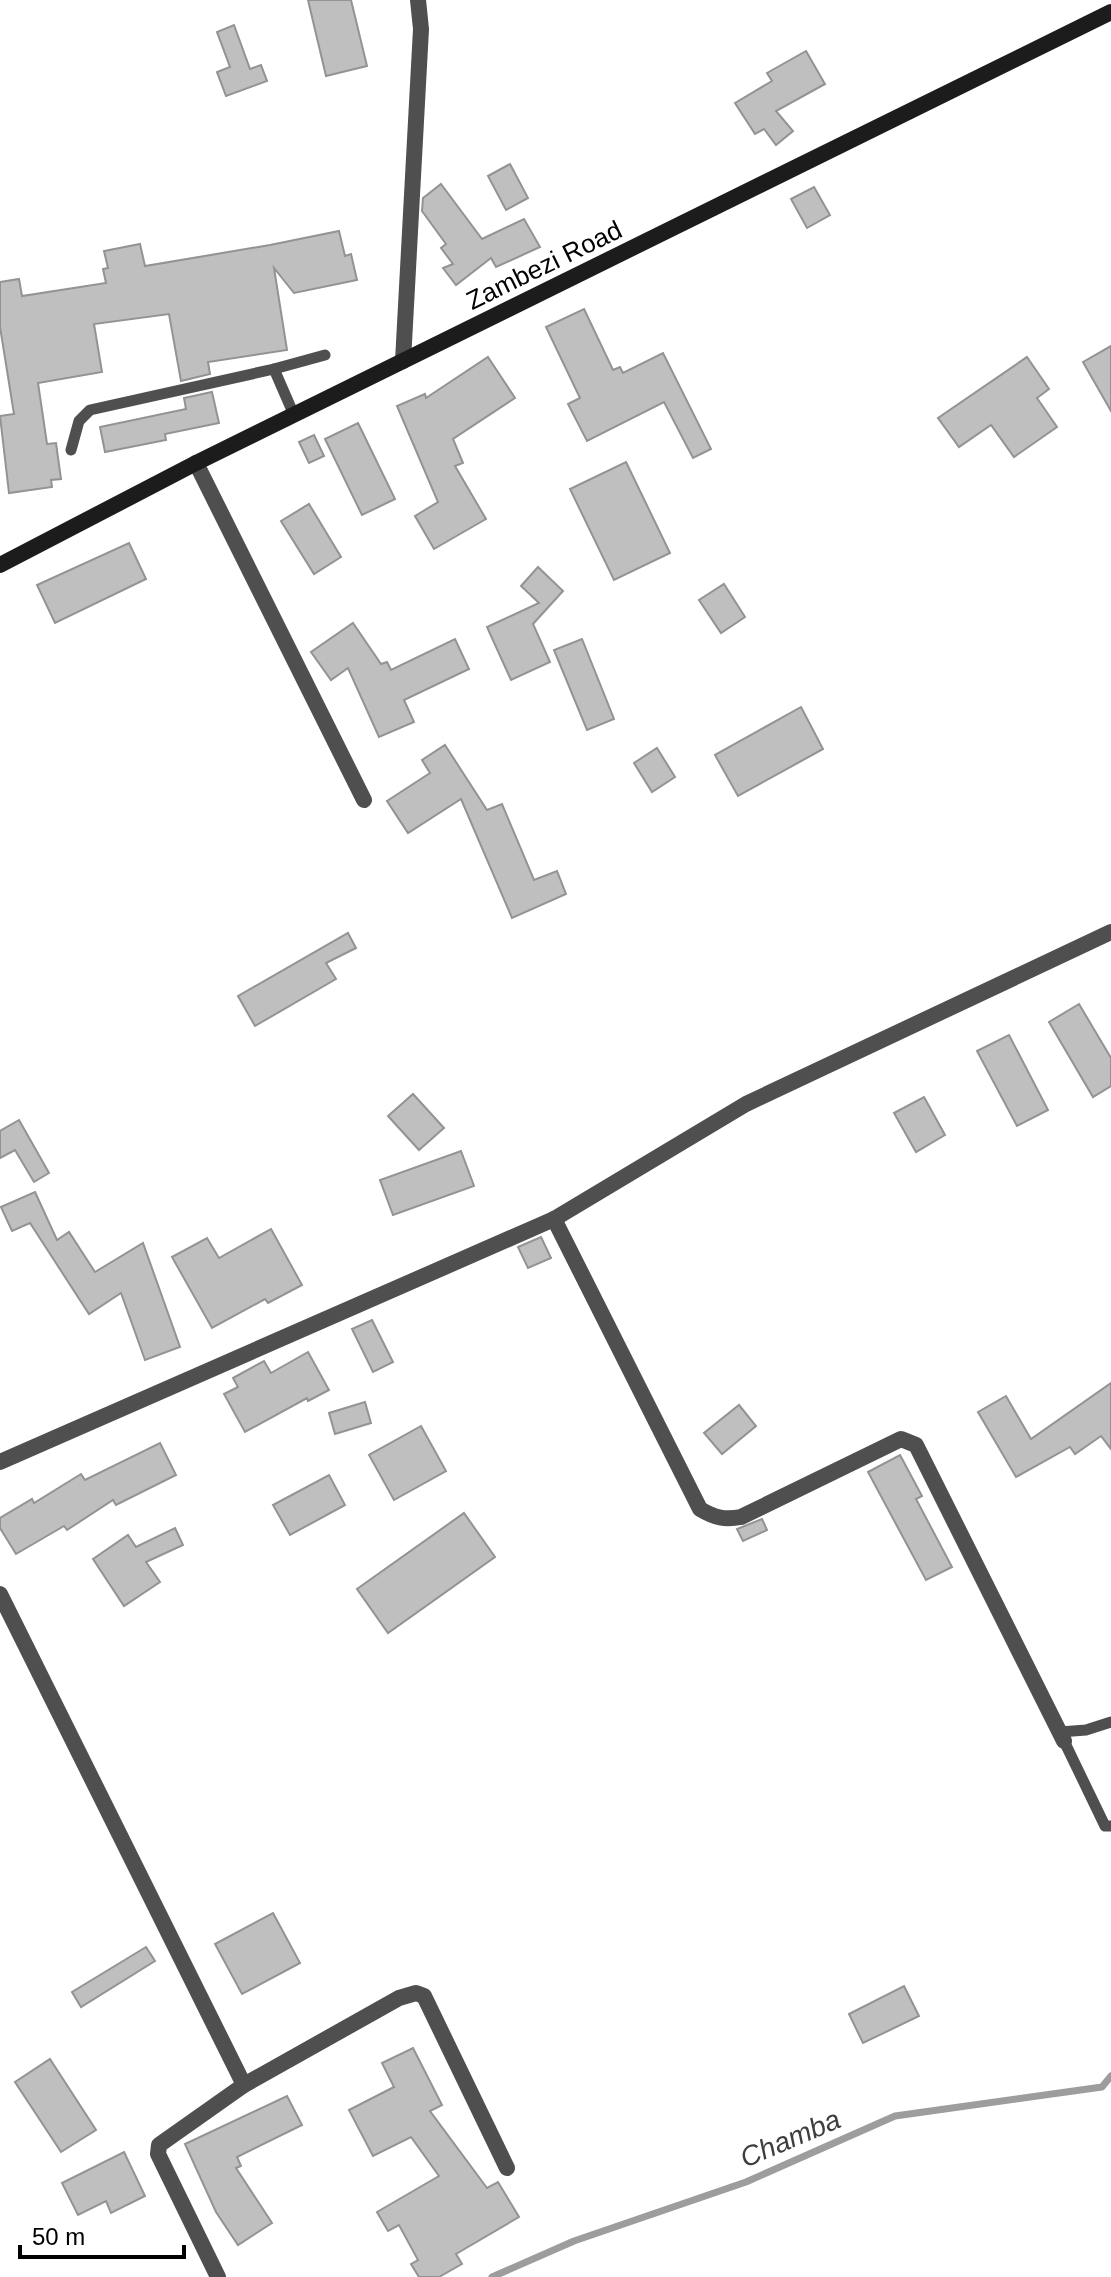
<svg xmlns="http://www.w3.org/2000/svg" width="1111" height="2277" font-family="Arial,sans-serif">
<style>
.lines{fill:none;stroke-linecap:round;stroke-linejoin:round}
.stream{stroke:#9d9d9d;stroke-width:7}
.building{fill:#bfbfbf;stroke:#939393;stroke-width:2}
.service{stroke:#4f4f4f;stroke-width:11}
.minor{stroke:#4f4f4f;stroke-width:16}
.secondary{stroke:#1c1c1c;stroke-width:16}
.labels{text-anchor:middle;stroke-width:6;stroke-linejoin:round;paint-order:stroke}
.street-label{font-size:26px;fill:#000;stroke:#fff}
.water-label{font-size:28px;font-style:italic;fill:#3e3e3e;stroke:#fff}
</style>
<rect width="100%" height="100%" fill="#fff"/>
<g class="lines">
<path class="stream" d="M 492,2277 L 574,2241 L 746,2182 L 895,2116 L 1102,2087 L 1111,2076"/>
</g>
<g class="building">
<path d="M 308,0 L 351,0 L 367,66 L 326,76 Z"/>
<path d="M 234,25 L 250,69 L 261,65 L 267,81 L 226,96 L 217,72 L 230,67 L 217,32 Z"/>
<path d="M 806,51 L 825,84 L 776,111 L 793,131 L 776,145 L 764,129 L 755,134 L 735,103 L 772,81 L 767,73 Z"/>
<path d="M 510,164 L 528,198 L 506,210 L 488,176 Z"/>
<path d="M 441,184 L 482,239 L 524,219 L 540,247 L 496,267 L 491,258 L 456,285 L 443,268 L 453,264 L 441,248 L 446,244 L 422,211 L 423,198 Z"/>
<path d="M 814,187 L 830,215 L 807,228 L 791,199 Z"/>
<path d="M 339,231 L 345,256 L 351,254 L 357,280 L 294,293 L 274,268 L 287,350 L 208,362 L 210,374 L 181,381 L 169,314 L 94,324 L 102,372 L 38,383 L 47,444 L 56,443 L 61,479 L 51,480 L 52,487 L 9,493 L 0,416 L 14,414 L 0,327 L 0,282 L 19,279 L 22,296 L 106,283 L 103,269 L 108,268 L 104,251 L 140,244 L 145,266 L 270,245 Z"/>
<path d="M 584,309 L 613,370 L 620,367 L 623,373 L 663,353 L 711,449 L 693,458 L 664,402 L 587,441 L 568,404 L 580,398 L 546,327 Z"/>
<path d="M 1111,346 L 1111,411 L 1083,362 Z"/>
<path d="M 488,357 L 515,398 L 453,439 L 463,463 L 455,466 L 486,519 L 434,549 L 415,516 L 438,502 L 397,406 L 425,394 L 426,398 Z"/>
<path d="M 1027,357 L 1049,389 L 1037,398 L 1057,427 L 1014,457 L 991,425 L 959,447 L 938,418 Z"/>
<path d="M 212,392 L 219,423 L 165,434 L 166,440 L 105,452 L 100,427 L 186,409 L 184,398 Z"/>
<path d="M 358,423 L 395,499 L 362,515 L 325,439 Z"/>
<path d="M 314,435 L 324,456 L 309,463 L 299,442 Z"/>
<path d="M 626,462 L 670,553 L 614,580 L 570,489 Z"/>
<path d="M 309,504 L 341,557 L 314,574 L 281,521 Z"/>
<path d="M 129,543 L 146,579 L 55,623 L 37,585 Z"/>
<path d="M 538,567 L 563,591 L 533,624 L 550,662 L 511,680 L 487,627 L 539,603 L 521,586 Z"/>
<path d="M 724,584 L 745,617 L 721,633 L 699,600 Z"/>
<path d="M 353,623 L 381,664 L 387,662 L 391,670 L 455,639 L 469,669 L 404,700 L 414,722 L 379,737 L 348,668 L 331,680 L 311,652 Z"/>
<path d="M 582,639 L 614,719 L 587,730 L 554,650 Z"/>
<path d="M 801,707 L 823,749 L 738,796 L 715,755 Z"/>
<path d="M 445,745 L 487,810 L 502,804 L 534,880 L 557,871 L 566,894 L 512,918 L 461,799 L 408,833 L 387,801 L 430,773 L 422,760 Z"/>
<path d="M 657,748 L 675,777 L 652,792 L 634,763 Z"/>
<path d="M 348,933 L 356,948 L 326,963 L 336,979 L 255,1026 L 238,996 Z"/>
<path d="M 1079,1004 L 1111,1058 L 1111,1086 L 1093,1097 L 1049,1022 Z"/>
<path d="M 1009,1035 L 1048,1110 L 1017,1126 L 977,1051 Z"/>
<path d="M 413,1094 L 444,1128 L 419,1150 L 388,1116 Z"/>
<path d="M 924,1097 L 945,1135 L 916,1152 L 894,1113 Z"/>
<path d="M 19,1120 L 49,1173 L 34,1182 L 15,1150 L 0,1158 L 0,1131 Z"/>
<path d="M 461,1151 L 474,1186 L 393,1215 L 380,1180 Z"/>
<path d="M 35,1192 L 57,1240 L 69,1232 L 95,1272 L 143,1243 L 180,1347 L 145,1360 L 121,1293 L 89,1314 L 30,1223 L 12,1231 L 1,1207 Z"/>
<path d="M 271,1229 L 302,1285 L 268,1303 L 265,1299 L 212,1328 L 172,1257 L 207,1238 L 219,1258 Z"/>
<path d="M 541,1237 L 551,1258 L 528,1268 L 518,1247 Z"/>
<path d="M 372,1320 L 393,1362 L 373,1372 L 352,1329 Z"/>
<path d="M 308,1352 L 329,1390 L 308,1401 L 307,1398 L 245,1432 L 224,1394 L 238,1387 L 233,1378 L 264,1361 L 271,1373 Z"/>
<path d="M 1111,1383 L 1111,1449 L 1101,1436 L 1075,1454 L 1070,1447 L 1016,1477 L 978,1412 L 1006,1396 L 1031,1439 Z"/>
<path d="M 365,1402 L 371,1423 L 335,1434 L 329,1413 Z"/>
<path d="M 739,1405 L 756,1426 L 722,1454 L 704,1433 Z"/>
<path d="M 421,1426 L 446,1471 L 394,1500 L 369,1455 Z"/>
<path d="M 160,1443 L 176,1475 L 116,1505 L 113,1500 L 67,1530 L 64,1526 L 16,1554 L 0,1528 L 0,1518 L 32,1499 L 34,1503 L 81,1474 L 85,1480 Z"/>
<path d="M 900,1455 L 922,1496 L 916,1499 L 952,1567 L 926,1580 L 868,1472 Z"/>
<path d="M 329,1475 L 345,1505 L 290,1535 L 273,1505 Z"/>
<path d="M 464,1513 L 495,1557 L 388,1633 L 357,1589 Z"/>
<path d="M 762,1519 L 767,1530 L 743,1541 L 737,1529 Z"/>
<path d="M 175,1528 L 183,1545 L 146,1562 L 160,1582 L 124,1606 L 93,1559 L 128,1535 L 136,1547 Z"/>
<path d="M 273,1913 L 300,1963 L 242,1994 L 215,1944 Z"/>
<path d="M 146,1947 L 155,1961 L 81,2007 L 72,1992 Z"/>
<path d="M 904,1986 L 919,2016 L 863,2043 L 849,2014 Z"/>
<path d="M 413,2048 L 442,2105 L 430,2111 L 487,2188 L 498,2182 L 519,2217 L 456,2254 L 462,2264 L 439,2277 L 419,2277 L 411,2264 L 418,2260 L 399,2225 L 388,2231 L 377,2212 L 439,2176 L 411,2137 L 373,2156 L 349,2110 L 394,2087 L 382,2063 Z"/>
<path d="M 50,2059 L 96,2130 L 61,2152 L 15,2082 Z"/>
<path d="M 287,2096 L 302,2125 L 237,2157 L 241,2166 L 236,2168 L 272,2223 L 238,2245 L 216,2212 L 185,2144 Z"/>
<path d="M 124,2152 L 145,2196 L 111,2213 L 106,2201 L 78,2215 L 62,2183 Z"/>
</g>
<g class="lines">
<g class="service">
<path d="M 294,415 L 274,369 L 325,355"/>
<path d="M 71,450 L 79,421 L 90,410 L 274,369"/>
<path d="M 1060,1732 L 1086,1730 L 1111,1722"/>
<path d="M 1064,1741 L 1105,1826 L 1111,1826"/>
</g>
<g class="minor">
<path d="M 403,361 L 421,29 L 418,0"/>
<path d="M 196,463 L 364,800"/>
<path d="M 554,1219 L 700,1509 C 715,1518 725,1520 741,1517 L 901,1439 L 916,1445 L 1064,1741"/>
<path d="M 0,1462 L 554,1219 L 746,1104 L 1111,932"/>
<path d="M 0,1594 L 244,2085"/>
<path d="M 218,2277 L 158,2154 L 159,2145 L 244,2085 L 399,1998 L 416,1993 L 424,1996 L 507,2168"/>
</g>
<path class="secondary" d="M 0,565 L 196,463 L 1111,12"/>
</g>
<g class="labels">
<g class="street-label">
<text transform="translate(544 265) rotate(-26)" y="9">Zambezi Road</text>
</g>
<g class="water-label">
<text transform="translate(790 2138) rotate(-23)" y="10">Chamba</text>
</g>
</g>
<path d="M20 2245v12h164v-12" fill="none" stroke="#000000" stroke-width="4"/>
<text x="32" y="2245" font-size="24" fill="#000000" stroke="#ffffff" stroke-width="6" paint-order="stroke">50 m</text>
</svg>
